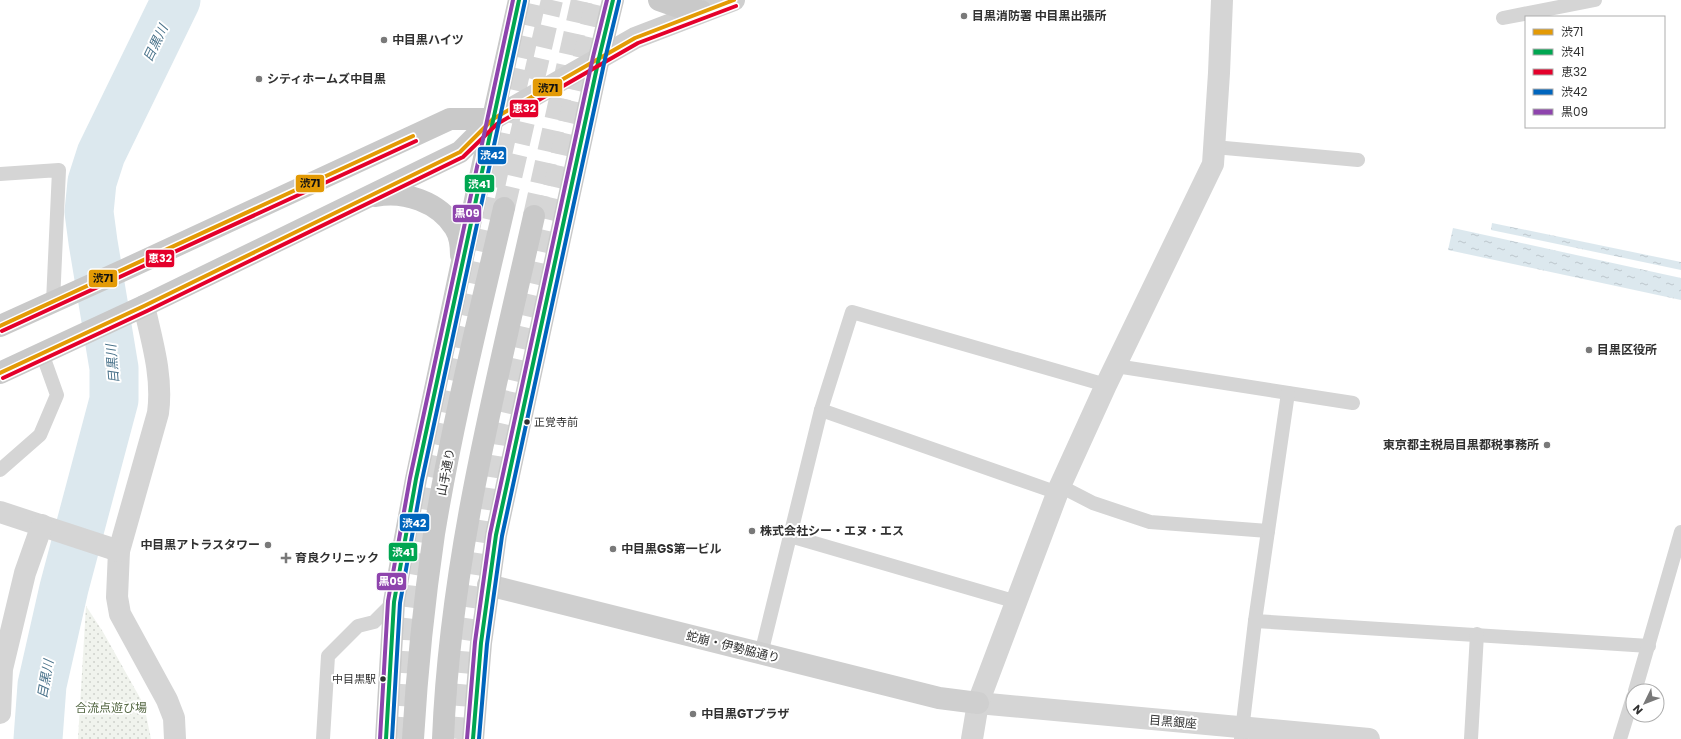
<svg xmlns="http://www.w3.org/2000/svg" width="1681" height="739" font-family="Poppins,'Noto Sans JP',sans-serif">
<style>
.park{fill:url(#park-dots)}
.water{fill:url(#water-ripples)}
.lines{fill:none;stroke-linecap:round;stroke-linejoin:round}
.river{stroke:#dce8ee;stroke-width:49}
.primary-tunnel{stroke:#d6d6d6;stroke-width:22;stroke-dasharray:22 11;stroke-linecap:butt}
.highway-tunnel{stroke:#d6d6d6;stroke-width:22;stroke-dasharray:22 11;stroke-linecap:butt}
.lane{stroke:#d5d5d5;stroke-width:14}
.street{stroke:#d5d5d5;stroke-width:22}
.secondary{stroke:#cfcfcf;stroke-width:22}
.primary{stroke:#c9c9c9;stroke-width:22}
.bus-1-casing{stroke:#fff;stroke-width:7}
.bus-2-casing{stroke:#fff;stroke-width:7}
.bus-3-casing{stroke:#fff;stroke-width:7}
.bus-4-casing{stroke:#fff;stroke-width:7}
.bus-5-casing{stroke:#fff;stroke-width:7}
.bus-1{stroke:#e39a05;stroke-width:4}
.bus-2{stroke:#00a651;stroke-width:4}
.bus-3{stroke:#e4002b;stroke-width:4}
.bus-4{stroke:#0065bd;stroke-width:4}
.bus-5{stroke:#8e44ad;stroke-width:4}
.poi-dot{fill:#797979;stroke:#fff;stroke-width:1.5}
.bus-dot{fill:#313131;stroke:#fff;stroke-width:1.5}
.labels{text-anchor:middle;stroke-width:4;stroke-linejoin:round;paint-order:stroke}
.bus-label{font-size:11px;fill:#313131;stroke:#fff;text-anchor:start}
.poi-label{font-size:12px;font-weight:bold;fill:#313131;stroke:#fff;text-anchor:start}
.street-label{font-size:12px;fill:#313131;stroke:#fff}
.park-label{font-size:12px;fill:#556844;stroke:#fff}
.water-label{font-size:13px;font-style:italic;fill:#49728a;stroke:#fff}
.line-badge{stroke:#fff;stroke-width:1.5}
.badge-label{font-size:11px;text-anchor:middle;font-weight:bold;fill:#fff}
.pale-badge-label{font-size:11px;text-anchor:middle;font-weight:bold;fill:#111}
</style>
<defs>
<pattern id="park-dots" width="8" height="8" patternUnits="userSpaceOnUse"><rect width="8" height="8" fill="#f0f3ed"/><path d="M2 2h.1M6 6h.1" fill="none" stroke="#ced1cc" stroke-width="1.8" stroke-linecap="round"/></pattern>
<pattern id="water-ripples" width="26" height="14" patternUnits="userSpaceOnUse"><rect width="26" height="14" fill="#dce8ee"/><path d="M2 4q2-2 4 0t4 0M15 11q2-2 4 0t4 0" fill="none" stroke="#bdc7cd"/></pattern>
</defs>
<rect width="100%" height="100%" fill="#fff"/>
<path class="park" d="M 86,606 L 103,632 L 144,705 L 151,739 L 78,739 Z"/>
<g class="water">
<path d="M 1492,223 L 1681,262 L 1681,270 L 1491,230 Z"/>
<path d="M 1453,228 L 1681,278 L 1681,300 L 1448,250 Z"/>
</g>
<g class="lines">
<path class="river" d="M 38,739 L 42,685 L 64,588 L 114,400 L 114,368 L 93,242 L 89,212 L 92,182 L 101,154 L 176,0"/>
<g class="primary-tunnel">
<path d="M 504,208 L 552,0"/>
<path d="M 534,216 L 582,0"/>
</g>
<g class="highway-tunnel">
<path d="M 400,739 L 407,626 L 413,576 L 429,483 L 535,0"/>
<path d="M 458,739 L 466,646 L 499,428 L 597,0"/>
</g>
<g class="lane">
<path d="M 1503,18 L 1595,0"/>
<path d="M 1214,147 L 1358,160"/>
<path d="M 0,174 L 59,170 L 53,302"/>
<path d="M 1116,366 L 1353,403"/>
<path d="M 821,410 L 1058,493"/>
<path d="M 0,470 L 40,435 L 57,395 L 42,353"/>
<path d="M 1060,486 L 1093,503 L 1150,522 L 1268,531 L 1255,621 L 1241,739"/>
<path d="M 1268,531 L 1288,393"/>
<path d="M 790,536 L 1017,602"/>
<path d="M 1255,621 L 1649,646"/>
<path d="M 761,654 L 821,410 L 852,312 L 1106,385"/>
<path d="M 1635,691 L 1681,532"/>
<path d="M 323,739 L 328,656 L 358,626 L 374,622 L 394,602"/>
<path d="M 1471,739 L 1477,634"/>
<path d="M 1620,739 L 1633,697"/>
</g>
<g class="street">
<path d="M 144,306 C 152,341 163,377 158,413 L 119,551 L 117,597 L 120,614 L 167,700 L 174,718 L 175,739"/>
<path d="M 0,512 L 119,551"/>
<path d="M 978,703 L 1369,739"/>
<path d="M 0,713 L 2,669 L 25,573 L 42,525"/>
<path d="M 972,739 L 978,703 L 1060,486 L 1106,385 L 1213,164 L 1219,73 L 1222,0"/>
</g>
<g class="secondary">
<path d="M 493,119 L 635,38 L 734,0"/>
<path d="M 488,585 L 939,698 L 978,703"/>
</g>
<g class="primary">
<path d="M 659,0 L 679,7 L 701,11"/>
<path d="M 375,196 C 404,190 439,202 455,228 C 460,236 461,246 461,255"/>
<path d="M 0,326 L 124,270 L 450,119 L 493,119"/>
<path d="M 0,373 L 144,306 L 460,152 L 493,119"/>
<path d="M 386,739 L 394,602 L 403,549 L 416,479 L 481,172 L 519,0"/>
<path d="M 413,739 C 417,670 424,602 434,534 C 452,424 479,316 504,208"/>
<path d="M 443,739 C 450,561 495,389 534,216"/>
<path d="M 473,739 L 481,643 L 496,535 L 599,58 L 613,0"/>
</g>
<defs>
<g id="bus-1">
<path d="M 0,326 L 413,136"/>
<path d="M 0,373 L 144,306 L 460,152 L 493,119 L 635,38 L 734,0"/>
</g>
<g id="bus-2">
<path d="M 386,739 L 394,602 L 416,479 L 519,0"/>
<path d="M 473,739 L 481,643 L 496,535 L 599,58 L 613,0"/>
</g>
<g id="bus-3">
<path d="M 2,331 L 416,141"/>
<path d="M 3,378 L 147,311 L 463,157 L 497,124 L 638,43 L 736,6"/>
</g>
<g id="bus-4">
<path d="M 392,739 L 400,603 L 422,480 L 525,1"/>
<path d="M 479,739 L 487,644 L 502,536 L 605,59 L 619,1"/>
</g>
<g id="bus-5">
<path d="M 380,739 L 388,601 L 410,478 L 513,0"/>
<path d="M 467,739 L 475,642 L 490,534 L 593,57 L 607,0"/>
</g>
</defs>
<use href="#bus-1" class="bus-1-casing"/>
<use href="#bus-2" class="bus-2-casing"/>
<use href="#bus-3" class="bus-3-casing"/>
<use href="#bus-4" class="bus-4-casing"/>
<use href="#bus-5" class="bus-5-casing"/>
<use href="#bus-1" class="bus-1"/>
<use href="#bus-2" class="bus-2"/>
<use href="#bus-3" class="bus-3"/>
<use href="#bus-4" class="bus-4"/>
<use href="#bus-5" class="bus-5"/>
</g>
<g class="poi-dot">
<circle cx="964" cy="16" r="4"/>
<circle cx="384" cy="40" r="4"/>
<circle cx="259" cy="79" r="4"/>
<circle cx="1589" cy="350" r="4"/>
<circle cx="1547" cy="445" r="4"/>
<circle cx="752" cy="531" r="4"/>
<circle cx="268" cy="545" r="4"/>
<circle cx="613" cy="549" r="4"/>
<path d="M284 552h4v4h4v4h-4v4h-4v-4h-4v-4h4z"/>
<circle cx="693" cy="714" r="4"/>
</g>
<g class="bus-dot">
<circle cx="527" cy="422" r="3.5"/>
<circle cx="383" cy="679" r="3.5"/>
</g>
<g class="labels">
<g class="bus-label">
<text x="534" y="426">正覚寺前</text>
<text x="376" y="683" text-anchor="end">中目黒駅</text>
</g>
<g class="poi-label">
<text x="972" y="20">目黒消防署 中目黒出張所</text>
<text x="392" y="44">中目黒ハイツ</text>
<text x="267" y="83">シティホームズ中目黒</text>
<text x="1597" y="354">目黒区役所</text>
<text x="1539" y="449" text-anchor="end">東京都主税局目黒都税事務所</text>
<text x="760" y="535">株式会社シー・エヌ・エス</text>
<text x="260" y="549" text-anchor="end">中目黒アトラスタワー</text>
<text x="621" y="553">中目黒GS第一ビル</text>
<text x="295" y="562">育良クリニック</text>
<text x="701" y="718">中目黒GTプラザ</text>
</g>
<g class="street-label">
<text transform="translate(446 472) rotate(-79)" y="4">山手通り</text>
<text transform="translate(733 647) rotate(14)" y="4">蛇崩・伊勢脇通り</text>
<text transform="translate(1173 722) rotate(5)" y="4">目黒銀座</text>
</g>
<g class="park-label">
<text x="111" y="712">合流点遊び場</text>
</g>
<g class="water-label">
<text transform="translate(155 43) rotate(-64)" y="5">目黒川</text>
<text transform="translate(112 364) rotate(-95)" y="5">目黒川</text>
<text transform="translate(45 679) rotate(-80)" y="5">目黒川</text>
</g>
</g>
<g class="line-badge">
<rect x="532" y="78" width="31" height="19" rx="4" fill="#e39a05"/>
<rect x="509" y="99" width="30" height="19" rx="4" fill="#e4002b"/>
<rect x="477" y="146" width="30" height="19" rx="4" fill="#0065bd"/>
<rect x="295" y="174" width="30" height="19" rx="4" fill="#e39a05"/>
<rect x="464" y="174" width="31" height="19" rx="4" fill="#00a651"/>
<rect x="452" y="204" width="30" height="19" rx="4" fill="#8e44ad"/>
<rect x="145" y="249" width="30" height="19" rx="4" fill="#e4002b"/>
<rect x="88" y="269" width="30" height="19" rx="4" fill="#e39a05"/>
<rect x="399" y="513" width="31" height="19" rx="4" fill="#0065bd"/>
<rect x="388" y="542" width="30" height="20" rx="4" fill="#00a651"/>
<rect x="376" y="572" width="31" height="19" rx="4" fill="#8e44ad"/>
</g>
<g class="badge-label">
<text x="524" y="112">恵32</text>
<text x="492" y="159">渋42</text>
<text x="479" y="188">渋41</text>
<text x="467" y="217">黒09</text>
<text x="160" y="262">恵32</text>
<text x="414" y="527">渋42</text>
<text x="403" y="556">渋41</text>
<text x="391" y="585">黒09</text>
</g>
<g class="pale-badge-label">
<text x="548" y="92">渋71</text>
<text x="310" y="187">渋71</text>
<text x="103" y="282">渋71</text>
</g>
<rect x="1525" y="16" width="140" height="112" fill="#ffffff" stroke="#adadad"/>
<rect x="1533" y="29" width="20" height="6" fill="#e39a05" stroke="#adadad"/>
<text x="1561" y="36" font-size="12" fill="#313131">渋71</text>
<rect x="1533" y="49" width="20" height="6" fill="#00a651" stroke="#adadad"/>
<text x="1561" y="56" font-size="12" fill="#313131">渋41</text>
<rect x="1533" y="69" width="20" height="6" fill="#e4002b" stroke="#adadad"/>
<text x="1561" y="76" font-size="12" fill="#313131">恵32</text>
<rect x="1533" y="89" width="20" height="6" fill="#0065bd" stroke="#adadad"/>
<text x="1561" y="96" font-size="12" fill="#313131">渋42</text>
<rect x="1533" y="109" width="20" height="6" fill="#8e44ad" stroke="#adadad"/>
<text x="1561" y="116" font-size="12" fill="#313131">黒09</text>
<g transform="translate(1645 703) rotate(227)"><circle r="19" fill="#ffffff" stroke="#adadad"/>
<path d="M0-3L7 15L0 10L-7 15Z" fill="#797979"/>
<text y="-6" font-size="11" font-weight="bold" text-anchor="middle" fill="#313131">N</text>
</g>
</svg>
